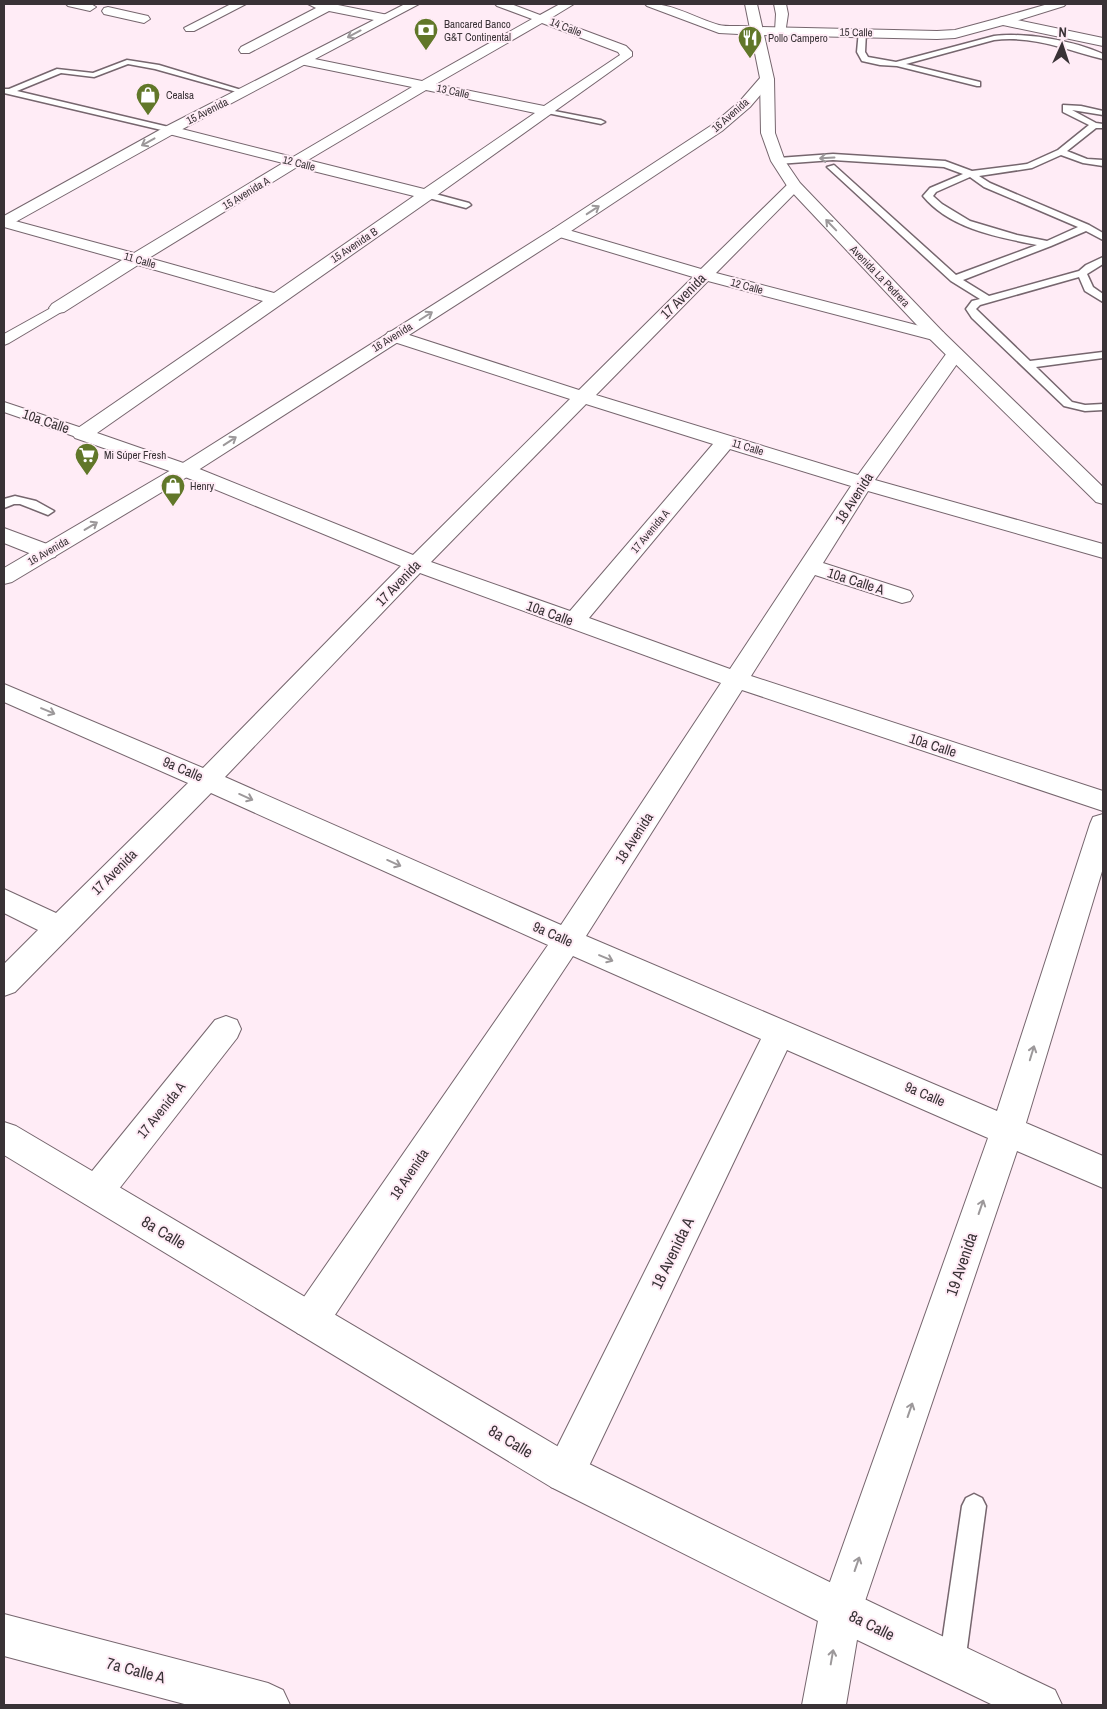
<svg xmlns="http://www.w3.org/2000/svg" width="1107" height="1709" font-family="'Archivo Narrow',sans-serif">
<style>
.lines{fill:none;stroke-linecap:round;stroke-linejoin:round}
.service-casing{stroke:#76666e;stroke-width:3}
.pedestrian-casing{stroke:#76666e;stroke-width:2}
.minor-casing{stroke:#76666e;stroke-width:2}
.tertiary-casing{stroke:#76666e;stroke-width:2}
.primary-casing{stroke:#76666e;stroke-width:2}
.service{fill:#fff;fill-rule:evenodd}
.pedestrian{fill:#fff;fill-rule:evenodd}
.minor{fill:#fff;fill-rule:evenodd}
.tertiary{fill:#fff;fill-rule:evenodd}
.primary{fill:#fff;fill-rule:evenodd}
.oneway{stroke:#9c989a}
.labels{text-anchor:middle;stroke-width:4;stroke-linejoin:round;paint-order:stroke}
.far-poi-label{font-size:11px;fill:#393236;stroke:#ffecf6;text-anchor:start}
.far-street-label{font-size:11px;fill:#393236;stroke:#ffecf6}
.street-label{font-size:14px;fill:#393236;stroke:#ffecf6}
.near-street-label{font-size:16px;fill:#393236;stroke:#ffecf6}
</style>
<rect width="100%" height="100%" fill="#ffecf6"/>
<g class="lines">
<defs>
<g id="service">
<path d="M 859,30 L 866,32 L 865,52 L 868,57 L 896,62 L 994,36 C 1026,32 1074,41 1103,54 L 1103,59 C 1067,50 1033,35 994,40 L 906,64 L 980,82 L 980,86 L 977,86 L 897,66 L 880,65 L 862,61 L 857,52 Z"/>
<path d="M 127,60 L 159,65 L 248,92 L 244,94 L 155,69 L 128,64 L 94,77 L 61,73 L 17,91 L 173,128 L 173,132 L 170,132 L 4,93 L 4,89 L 9,89 L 57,69 L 93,73 Z"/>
<path d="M 1063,105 L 1081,106 L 1103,111 L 1103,115 L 1072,110 L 1096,123 L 1103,124 L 1103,128 L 1096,128 L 1067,151 L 1087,159 L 1103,160 L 1103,166 L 1083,163 L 1061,155 L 1032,168 L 979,176 L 990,183 L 1089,225 L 1103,233 L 1103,240 L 1086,231 L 1051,246 L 963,280 L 989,296 L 1079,271 L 1086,265 L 1103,257 L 1103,264 L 1087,274 L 1093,287 L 1103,294 L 1103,302 L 1085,291 L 1079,277 L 980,305 L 976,309 L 1030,361 L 1103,352 L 1103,358 L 1036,367 L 1072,402 L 1085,405 L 1103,404 L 1103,410 L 1085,411 L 1064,406 L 972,318 L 966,309 L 972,301 L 980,299 L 951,281 L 827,167 L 834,165 L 956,275 L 1037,245 C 998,237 950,229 923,196 L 930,188 L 963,174 L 944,167 L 833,160 L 778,164 L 774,161 L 778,158 L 833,154 L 945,161 L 972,171 L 1027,164 L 1058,150 L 1089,125 L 1063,112 ZM 970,177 L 984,187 L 1078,227 L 1047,241 L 1017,235 L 970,221 L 942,204 L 933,196 L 936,192 Z"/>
<path d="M 544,109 L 601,120 L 605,122 L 601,124 L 547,113 L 543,111 Z"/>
<path d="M 428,192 L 469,203 L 471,205 L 466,208 L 425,197 L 425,193 Z"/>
<path d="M 15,496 L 36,501 L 54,511 L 48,515 L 20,504 L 14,504 L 4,508 L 4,499 Z"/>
<path d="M 974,1494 L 982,1498 L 986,1506 L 965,1663 L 961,1672 L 952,1676 L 943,1672 L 939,1663 L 962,1506 L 966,1498 Z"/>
</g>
<g id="pedestrian">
<path d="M 58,304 L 63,305 L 65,308 L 63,311 L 9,343 L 4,345 L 4,334 Z"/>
<path d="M 4,402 L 88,430 L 91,434 L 88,438 L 82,439 L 4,412 Z"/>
</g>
<g id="minor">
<path d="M 66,4 L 91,4 L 96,7 L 90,11 L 68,6 Z"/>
<path d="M 231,4 L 246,4 L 194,31 L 186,31 L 184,28 Z"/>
<path d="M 308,4 L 339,4 L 338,5 L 388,15 L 390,18 L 384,22 L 329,11 L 249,53 L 241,53 L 239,50 L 241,47 L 316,8 Z"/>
<path d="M 495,4 L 511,4 L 540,15 L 560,4 L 574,4 L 551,18 L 626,46 L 632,52 L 632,56 L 433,198 L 97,433 L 192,466 L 413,555 L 570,399 L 388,340 L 385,336 L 388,332 L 394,331 L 400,332 L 579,390 L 693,277 L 553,235 L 551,232 L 553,229 L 565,229 L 701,269 L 789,183 L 799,183 L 802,186 L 799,189 L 716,273 L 943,332 L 946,336 L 943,340 L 937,341 L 708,281 L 596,395 L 858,475 L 949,350 L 955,349 L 961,350 L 964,354 L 875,480 L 1103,544 L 1103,558 L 868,491 L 823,563 L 910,591 L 913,596 L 910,601 L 902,603 L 815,575 L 751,676 L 1103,791 L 1103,811 L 742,690 L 586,936 L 997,1111 L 1090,824 L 1093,817 L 1103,814 L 1103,868 L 1026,1123 L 1103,1156 L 1103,1188 L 1017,1151 L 862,1610 L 846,1705 L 802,1705 L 820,1610 L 988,1138 L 787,1050 L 579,1487 L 565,1492 L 551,1487 L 546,1473 L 551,1459 L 761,1039 L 573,956 L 323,1333 L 310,1338 L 297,1333 L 292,1320 L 297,1307 L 548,945 L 211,793 L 15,992 L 4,996 L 4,964 L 38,930 L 4,913 L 4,889 L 56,913 L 188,783 L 4,702 L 4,684 L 203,768 L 401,566 L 178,474 L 75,438 L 72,434 L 75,430 L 263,301 L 138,265 L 64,312 L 58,313 L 52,312 L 49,308 L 52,304 L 122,260 L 4,227 L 4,218 L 134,253 L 283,163 L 165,133 L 163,130 L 165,127 L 170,126 L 293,157 L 412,87 L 300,64 L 299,61 L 300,58 L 305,57 L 422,81 L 532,19 L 497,6 ZM 542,23 L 618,52 L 620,55 L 544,106 L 436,84 ZM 426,90 L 535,113 L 424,189 L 308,160 ZM 297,167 L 414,196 L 274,293 L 149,258 ZM 586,404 L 713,444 L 570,611 L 431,562 ZM 730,449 L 851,486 L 730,669 L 589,618 ZM 420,573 L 721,683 L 561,925 L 225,777 Z"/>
<path d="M 645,4 C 671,2 694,18 719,25 C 730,28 757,23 764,31 L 758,35 L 719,33 L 647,6 Z"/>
<path d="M 774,4 L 786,4 L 788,14 L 785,34 L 781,35 L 775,31 L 776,14 Z"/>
<path d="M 1048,4 L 1066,4 L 1064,6 L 1003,25 L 997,21 L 999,18 Z"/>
<path d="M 108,7 L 148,16 L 150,19 L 144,23 L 104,14 L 102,11 L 104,8 Z"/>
<path d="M 4,528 L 55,547 L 58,552 L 55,557 L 47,559 L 39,557 L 4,543 Z"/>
<path d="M 226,1016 L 237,1020 L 241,1029 L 237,1038 L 108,1203 L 96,1208 L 84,1203 L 79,1192 L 84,1181 L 215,1020 Z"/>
<path d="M 4,1614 L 268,1683 L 283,1690 L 290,1705 L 188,1705 L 4,1656 Z"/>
</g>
<g id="tertiary">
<path d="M 1003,17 L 1103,38 L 1103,46 L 1003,25 L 955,38 L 937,39 L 758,35 L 752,31 L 758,27 L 937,31 L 955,30 Z"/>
<path d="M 767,75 L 774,79 L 775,133 L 785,161 L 800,183 L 943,332 L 1103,487 L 1103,504 L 1096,502 L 931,340 L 789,189 L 771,161 L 761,133 L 760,79 Z"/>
<path d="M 4,1122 L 16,1126 L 579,1459 L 856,1595 L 1055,1690 L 1062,1705 L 993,1705 L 826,1625 L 551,1487 L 4,1155 Z"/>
</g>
<g id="primary">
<path d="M 405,4 L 419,4 L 175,133 L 10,225 L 4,227 L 4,216 L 165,127 Z"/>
<path d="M 745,4 L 757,4 L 774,79 L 750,107 L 722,131 L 565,235 L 192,474 L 12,582 L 4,584 L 4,568 L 178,466 L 553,229 L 712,125 L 740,101 L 760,78 Z"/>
</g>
</defs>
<use href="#service" class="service-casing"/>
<use href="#pedestrian" class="pedestrian-casing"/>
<use href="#minor" class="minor-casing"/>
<use href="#tertiary" class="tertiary-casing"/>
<use href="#primary" class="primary-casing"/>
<use href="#service" class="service"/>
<use href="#pedestrian" class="pedestrian"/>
<use href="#minor" class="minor"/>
<use href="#tertiary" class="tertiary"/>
<use href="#primary" class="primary"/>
</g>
<defs><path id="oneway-shaft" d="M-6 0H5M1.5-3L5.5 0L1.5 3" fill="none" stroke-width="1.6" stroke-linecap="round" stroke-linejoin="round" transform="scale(1.25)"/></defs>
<g class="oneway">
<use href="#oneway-shaft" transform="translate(354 34) rotate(152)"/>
<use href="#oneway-shaft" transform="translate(148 142) rotate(151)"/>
<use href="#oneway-shaft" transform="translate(827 158) rotate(177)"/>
<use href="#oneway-shaft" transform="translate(593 210) rotate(-33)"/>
<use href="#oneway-shaft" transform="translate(831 225) rotate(-134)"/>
<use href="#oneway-shaft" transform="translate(426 316) rotate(-32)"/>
<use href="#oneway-shaft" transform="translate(230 441) rotate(-33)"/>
<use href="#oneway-shaft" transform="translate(91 526) rotate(-31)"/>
<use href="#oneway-shaft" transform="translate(48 711) rotate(23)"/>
<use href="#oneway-shaft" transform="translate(246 797) rotate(24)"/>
<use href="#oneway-shaft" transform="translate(394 863) rotate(24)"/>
<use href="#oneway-shaft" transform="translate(606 958) rotate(23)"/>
<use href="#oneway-shaft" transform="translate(1032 1053) rotate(-73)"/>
<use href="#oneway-shaft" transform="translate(981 1207) rotate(-71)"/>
<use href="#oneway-shaft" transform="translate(910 1410) rotate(-71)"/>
<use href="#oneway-shaft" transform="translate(857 1564) rotate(-71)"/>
<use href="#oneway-shaft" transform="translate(832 1657) rotate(-80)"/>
</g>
<defs>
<symbol id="bank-pin" viewBox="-11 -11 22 30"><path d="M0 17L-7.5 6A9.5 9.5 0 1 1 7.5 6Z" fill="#617729" stroke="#ffecf6"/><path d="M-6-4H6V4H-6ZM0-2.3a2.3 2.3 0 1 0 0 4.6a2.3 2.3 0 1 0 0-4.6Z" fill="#fff"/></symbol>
<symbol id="restaurant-pin" viewBox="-11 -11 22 30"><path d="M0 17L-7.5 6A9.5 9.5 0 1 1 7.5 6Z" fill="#617729" stroke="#ffecf6"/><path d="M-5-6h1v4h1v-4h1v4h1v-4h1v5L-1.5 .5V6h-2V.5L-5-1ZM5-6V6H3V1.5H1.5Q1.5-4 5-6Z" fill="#fff"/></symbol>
<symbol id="shop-pin" viewBox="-11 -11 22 30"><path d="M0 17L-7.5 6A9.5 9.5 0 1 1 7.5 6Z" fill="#617729" stroke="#ffecf6"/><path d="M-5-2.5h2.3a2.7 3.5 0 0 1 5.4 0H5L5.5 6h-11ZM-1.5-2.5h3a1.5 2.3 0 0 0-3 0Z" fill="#fff"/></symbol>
<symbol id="supermarket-pin" viewBox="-11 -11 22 30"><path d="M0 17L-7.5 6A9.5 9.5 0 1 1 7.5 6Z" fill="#617729" stroke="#ffecf6"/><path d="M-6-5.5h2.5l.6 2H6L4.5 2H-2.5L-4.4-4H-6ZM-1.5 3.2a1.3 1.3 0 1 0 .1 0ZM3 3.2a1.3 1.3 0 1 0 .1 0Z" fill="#fff"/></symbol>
</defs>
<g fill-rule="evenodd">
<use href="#bank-pin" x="412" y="16" width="28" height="38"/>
<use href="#restaurant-pin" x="736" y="24" width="28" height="38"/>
<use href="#shop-pin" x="134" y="81" width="28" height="38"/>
<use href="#supermarket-pin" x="73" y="441" width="28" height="38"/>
<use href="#shop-pin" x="159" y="472" width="28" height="38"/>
</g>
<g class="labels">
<g class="far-poi-label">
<text x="444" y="28">Bancared Banco<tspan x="444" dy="13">G&amp;T Continental</tspan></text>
<text x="768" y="42">Pollo Campero</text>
<text x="166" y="99">Cealsa</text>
<text x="104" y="459">Mi Súper Fresh</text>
<text x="190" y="490">Henry</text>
</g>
<g class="far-street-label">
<text transform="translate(566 27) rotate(21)" y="4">14 Calle</text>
<text transform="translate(856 32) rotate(1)" y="4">15 Calle</text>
<text transform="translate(453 91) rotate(12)" y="4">13 Calle</text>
<text transform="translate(207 111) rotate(-27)" y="4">15 Avenida</text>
<text transform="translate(730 115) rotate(-41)" y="4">16 Avenida</text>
<text transform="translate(299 163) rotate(14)" y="4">12 Calle</text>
<text transform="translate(246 193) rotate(-31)" y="4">15 Avenida A</text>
<text transform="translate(354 245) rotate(-34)" y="4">15 Avenida B</text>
<text transform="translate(140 260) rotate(16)" y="4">11 Calle</text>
<text transform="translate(880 276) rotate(46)" y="4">Avenida La Pedrera</text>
<text transform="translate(747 286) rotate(15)" y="4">12 Calle</text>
<text transform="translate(392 337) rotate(-32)" y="4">16 Avenida</text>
<text transform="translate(748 447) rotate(17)" y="4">11 Calle</text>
<text transform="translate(650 531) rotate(-50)" y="4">17 Avenida A</text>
<text transform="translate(48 551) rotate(-30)" y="4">16 Avenida</text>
</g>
<g class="street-label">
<text transform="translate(683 296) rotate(-45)" y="5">17 Avenida</text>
<text transform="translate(46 421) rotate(19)" y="5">10a Calle</text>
<text transform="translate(854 498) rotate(-57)" y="5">18 Avenida</text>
<text transform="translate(856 581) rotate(18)" y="5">10a Calle A</text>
<text transform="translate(398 583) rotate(-46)" y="5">17 Avenida</text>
<text transform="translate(550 613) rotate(20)" y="5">10a Calle</text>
<text transform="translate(933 745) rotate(18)" y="5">10a Calle</text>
<text transform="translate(183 769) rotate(23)" y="5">9a Calle</text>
<text transform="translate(634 838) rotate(-57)" y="5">18 Avenida</text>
<text transform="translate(114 872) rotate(-45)" y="5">17 Avenida</text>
<text transform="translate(553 934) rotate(24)" y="5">9a Calle</text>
<text transform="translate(925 1094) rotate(23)" y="5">9a Calle</text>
<text transform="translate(161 1110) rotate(-51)" y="5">17 Avenida A</text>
<text transform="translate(409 1174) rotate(-56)" y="5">18 Avenida</text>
</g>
<g class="near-street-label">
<text transform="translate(164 1232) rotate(31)" y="6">8a Calle</text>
<text transform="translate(672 1253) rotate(-64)" y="6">18 Avenida A</text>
<text transform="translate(961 1264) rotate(-71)" y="6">19 Avenida</text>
<text transform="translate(511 1441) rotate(31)" y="6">8a Calle</text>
<text transform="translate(872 1625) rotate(26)" y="6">8a Calle</text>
<text transform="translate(136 1670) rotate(15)" y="6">7a Calle A</text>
</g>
</g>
<rect width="1107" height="1709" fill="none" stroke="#393236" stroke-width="10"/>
<g transform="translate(1062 45) rotate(3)" stroke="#ffecf6" stroke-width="4" paint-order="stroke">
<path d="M0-4L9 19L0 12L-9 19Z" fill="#393236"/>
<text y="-8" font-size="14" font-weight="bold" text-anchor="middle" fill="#393236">N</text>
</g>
</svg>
